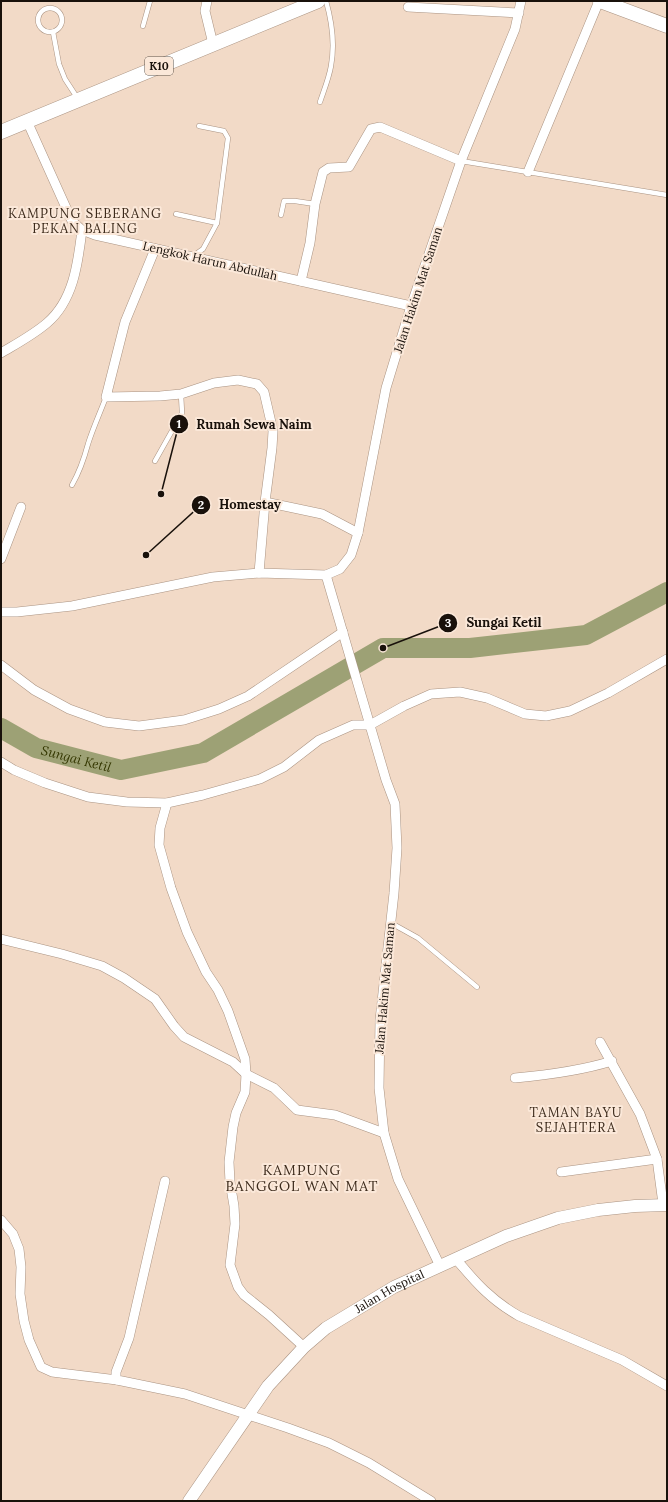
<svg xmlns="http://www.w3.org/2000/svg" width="668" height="1502" font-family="Lora,serif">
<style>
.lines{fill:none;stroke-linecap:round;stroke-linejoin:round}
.river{stroke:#9da175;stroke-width:20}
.service-casing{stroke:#aa9382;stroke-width:5.5}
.minor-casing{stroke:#aa9382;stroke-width:10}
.secondary-casing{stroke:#aa9382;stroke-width:13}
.primary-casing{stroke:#aa9382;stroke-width:15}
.service{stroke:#fff;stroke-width:4.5}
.minor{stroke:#fff;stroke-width:9}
.secondary{stroke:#fff;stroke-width:12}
.primary{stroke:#fff;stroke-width:14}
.labels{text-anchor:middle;stroke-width:4;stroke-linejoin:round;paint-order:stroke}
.shield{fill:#fbe8d9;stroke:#5d5249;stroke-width:1}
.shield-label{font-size:11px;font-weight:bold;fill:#19110b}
.street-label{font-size:12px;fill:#19110b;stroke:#fbe8d9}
.neighbourhood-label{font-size:13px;letter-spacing:1px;fill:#3c2a1b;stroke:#fbe8d9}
.water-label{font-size:13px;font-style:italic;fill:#343700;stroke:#fbe8d9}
.quarter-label{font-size:14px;letter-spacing:1px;fill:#3c2a1b;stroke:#fbe8d9}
.leader{fill:none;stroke:#19110b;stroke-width:1.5}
.callout-dot{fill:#19110b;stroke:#fbe8d9;stroke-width:1.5}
.mark-label{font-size:12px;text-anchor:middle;font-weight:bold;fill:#fff}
.callout-label{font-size:13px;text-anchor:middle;font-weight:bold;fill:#19110b;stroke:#fbe8d9;stroke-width:4;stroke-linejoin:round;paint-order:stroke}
</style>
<rect width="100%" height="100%" fill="#f2dac7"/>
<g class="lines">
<path class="river" id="s1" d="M 1,728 L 36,748 L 121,770 L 203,753 L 383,648 L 470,648 L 586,635 L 667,592"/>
<defs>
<g id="service">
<circle cx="50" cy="20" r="12"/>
<path d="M 143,26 L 150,1"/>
<path d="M 53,32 L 59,64 L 65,79 L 78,99"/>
<path d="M 320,102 C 324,90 329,78 331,66 C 335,44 332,22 326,1"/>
<path d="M 461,161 L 667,195"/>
<path d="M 176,214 L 217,223"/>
<path d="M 281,215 L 284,201 L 295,201 L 315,204"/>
<path d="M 193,256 L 203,249 L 217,223 L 228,138 L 224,131 L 199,126"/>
<path d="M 155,461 L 182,413 L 181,394"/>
<path d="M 72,485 C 80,471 84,459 88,444 C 93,428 100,413 106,397"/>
<path d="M 391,923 L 418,938 L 477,987"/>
</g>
<g id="minor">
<path d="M 207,1 L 205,11 L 213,44"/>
<path d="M 408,7 L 519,13"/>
<path d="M 27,121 L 72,221 L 82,230 L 95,235 L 411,306"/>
<path d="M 528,172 L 599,1"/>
<path d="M 155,249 L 125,322 L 106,397 L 160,396 L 181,394 L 214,383 L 238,380 L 257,384 L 264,392 L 273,431 L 272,448 L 265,502 L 259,573"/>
<path d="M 301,281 L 310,243 L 315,204 L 323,172 L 329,168 L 349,167 L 371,129 L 380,127 L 461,161"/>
<path d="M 1,353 C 16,344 33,335 47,323 C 74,300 78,262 82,230"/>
<path d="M 265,502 L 322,514 L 358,533"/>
<path d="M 1,559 L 21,507"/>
<path d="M 326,575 L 386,780 L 395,804 L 397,848 L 394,893 L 380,1020 L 379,1088 L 384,1133 L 398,1179 L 440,1266"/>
<path d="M 1,612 L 17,612 L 72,606 L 213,577 L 259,573 L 326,575 L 340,569 L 351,555 L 358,533 L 386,388 L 411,306 L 461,161 L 515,29 L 521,1"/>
<path d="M 1,665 L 34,690 L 69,709 L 105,722 L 139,726 L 184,720 L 219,709 L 248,696 L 343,632"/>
<path d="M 1,762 L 14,770 L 45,783 L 88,797 L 127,802 L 167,803 L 203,795 L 260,779 L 284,767 L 319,740 L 353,725 L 370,725 L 404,706 L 431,694 L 460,692 L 487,698 L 525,714 L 546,716 L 570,711 L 608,693 L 667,659"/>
<path d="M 167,803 L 160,828 L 159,845 L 171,888 L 187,932 L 206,972 L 218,990 L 228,1011 L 245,1059 L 246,1074 L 245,1092 L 236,1113 L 233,1127 L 229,1162 L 230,1182 L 234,1206 L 235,1224 L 230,1265 L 238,1287 L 244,1295 L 269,1315 L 304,1347"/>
<path d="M 1,939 L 62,954 L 102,966 L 124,978 L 155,999 L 174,1026 L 184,1037 L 233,1062 L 246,1074 L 274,1088 L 297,1110 L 335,1115 L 384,1133"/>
<path d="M 600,1042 L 640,1114 L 657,1159 L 663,1204"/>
<path d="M 515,1078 C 548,1075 580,1071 612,1061"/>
<path d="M 561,1172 L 657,1159"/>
<path d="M 165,1181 L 129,1338 L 116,1372 L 116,1377 L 117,1380 L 185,1394 L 288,1428 L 329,1443 L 369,1463 L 431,1501"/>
<path d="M 1,1220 L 13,1234 L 19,1249 L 21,1267 L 20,1294 L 24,1321 L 29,1340 L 41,1367 L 52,1372 L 117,1380"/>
<path d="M 456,1259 C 476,1283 491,1300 519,1316 L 622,1360 L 667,1386"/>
</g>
<g id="secondary">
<path id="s2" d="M 189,1501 L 268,1386 L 304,1347 L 326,1328 L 394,1287 L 506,1236 L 558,1218 L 598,1210 L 635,1206 L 667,1205"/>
</g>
<g id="primary">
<path d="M 600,1 L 667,26"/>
<path d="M 1,132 L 318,1"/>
</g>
</defs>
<use href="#service" class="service-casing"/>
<use href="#minor" class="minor-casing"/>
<use href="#secondary" class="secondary-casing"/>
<use href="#primary" class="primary-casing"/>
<use href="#service" class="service"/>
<use href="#minor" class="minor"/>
<use href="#secondary" class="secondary"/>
<use href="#primary" class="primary"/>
</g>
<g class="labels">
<rect class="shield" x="145" y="57" width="28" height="18" rx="3"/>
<g class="shield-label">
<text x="159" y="70">K10</text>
</g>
<g class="street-label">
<text transform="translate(210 261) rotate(13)" y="4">Lengkok Harun Abdullah</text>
<text transform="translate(418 290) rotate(-72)" y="4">Jalan Hakim Mat Saman</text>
<text transform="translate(385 988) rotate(-85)" y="4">Jalan Hakim Mat Saman</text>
<text dy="4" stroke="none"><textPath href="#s2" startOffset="295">Jalan Hospital</textPath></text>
</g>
<g class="neighbourhood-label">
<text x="85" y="218">KAMPUNG SEBERANG<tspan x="85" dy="15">PEKAN BALING</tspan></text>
<text x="576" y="1117">TAMAN BAYU<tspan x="576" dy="15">SEJAHTERA</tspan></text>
</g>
<g class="water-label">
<text dy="5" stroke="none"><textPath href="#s1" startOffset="82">Sungai Ketil</textPath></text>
</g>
<g class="quarter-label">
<text x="302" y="1175">KAMPUNG<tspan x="302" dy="16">BANGGOL WAN MAT</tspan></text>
</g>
</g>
<path class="leader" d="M161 494L179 424M146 555L201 505M383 648L448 623"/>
<g class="callout-dot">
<circle cx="161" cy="494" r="4"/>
<circle cx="146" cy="555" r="4"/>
<circle cx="383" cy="648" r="4"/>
<circle cx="179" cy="424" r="10"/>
<circle cx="201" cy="505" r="10"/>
<circle cx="448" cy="623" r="10"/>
</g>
<g class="mark-label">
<text x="179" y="428">1</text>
<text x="201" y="509">2</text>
<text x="448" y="627">3</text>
</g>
<g class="callout-label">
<text x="254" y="429">Rumah Sewa Naim</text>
<text x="250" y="509">Homestay</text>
<text x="504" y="627">Sungai Ketil</text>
</g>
<rect width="668" height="1502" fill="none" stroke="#19110b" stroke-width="4"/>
</svg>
